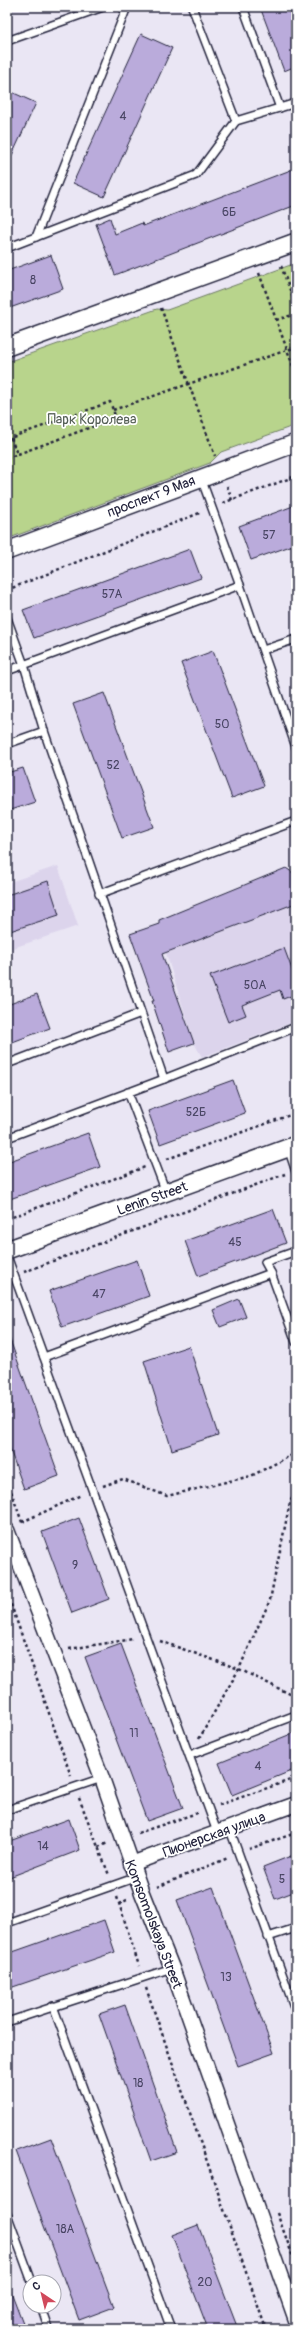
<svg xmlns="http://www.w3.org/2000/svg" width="303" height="2336" font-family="Pangolin,sans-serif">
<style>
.built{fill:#dcd4ec}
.green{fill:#b8d48c;stroke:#6d7b64}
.building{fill:#baabdb;stroke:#22223b}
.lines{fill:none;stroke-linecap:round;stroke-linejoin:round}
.service-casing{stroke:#22223b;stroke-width:10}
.minor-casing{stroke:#22223b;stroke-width:17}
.tertiary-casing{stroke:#22223b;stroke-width:20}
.path{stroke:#22223b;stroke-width:2.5;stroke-dasharray:3 3;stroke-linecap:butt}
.service{stroke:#fff;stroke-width:7}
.minor{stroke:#fff;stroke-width:14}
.tertiary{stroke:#fff;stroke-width:17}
.labels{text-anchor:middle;stroke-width:3.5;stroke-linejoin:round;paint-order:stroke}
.number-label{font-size:12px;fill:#484463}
.park-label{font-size:14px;fill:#566057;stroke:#fff}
.street-label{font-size:14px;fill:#22223b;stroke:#fff}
</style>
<rect width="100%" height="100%" fill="#eae6f4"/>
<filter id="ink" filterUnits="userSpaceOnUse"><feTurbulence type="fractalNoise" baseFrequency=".025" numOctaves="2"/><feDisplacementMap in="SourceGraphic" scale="8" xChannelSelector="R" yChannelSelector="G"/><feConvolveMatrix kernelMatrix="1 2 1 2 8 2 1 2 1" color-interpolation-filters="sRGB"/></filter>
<g filter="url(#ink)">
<g class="built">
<path d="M 58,866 L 78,926 L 7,950 L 7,883 Z"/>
<path d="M 296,903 L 296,1021 L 202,1057 L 194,1043 L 166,953 Z"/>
</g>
<path class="green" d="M 296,263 L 296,425 L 221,452 L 210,463 L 7,539 L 7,362 L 157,309 L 167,310 Z"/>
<g class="building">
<path d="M 260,7 L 291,7 L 296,22 L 296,66 L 284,71 Z"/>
<path d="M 141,34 L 172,48 L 104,197 L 73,183 Z"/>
<path d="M 7,90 L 36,103 L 7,166 Z"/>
<path d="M 296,168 L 296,205 L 115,275 L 96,224 L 110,218 L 115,234 L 142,223 L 143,226 Z"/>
<path d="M 51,255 L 63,289 L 7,309 L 7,271 Z"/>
<path d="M 296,505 L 296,544 L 251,560 L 239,526 Z"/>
<path d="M 190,549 L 201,578 L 34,638 L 23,610 Z"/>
<path d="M 213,651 L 264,786 L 232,798 L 181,663 Z"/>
<path d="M 104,693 L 154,827 L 122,838 L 73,704 Z"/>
<path d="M 23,768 L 35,802 L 7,811 L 7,773 Z"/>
<path d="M 286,868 L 296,875 L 296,903 L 162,954 L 194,1043 L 169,1052 L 152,1001 L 154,1001 L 130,934 L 159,924 L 159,920 Z"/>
<path d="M 48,881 L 59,915 L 7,932 L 7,895 Z"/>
<path d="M 284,948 L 296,980 L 296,994 L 283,999 L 280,990 L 242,1005 L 246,1015 L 228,1022 L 210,976 Z"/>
<path d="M 37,994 L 50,1028 L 7,1044 L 7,1005 Z"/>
<path d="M 233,1080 L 245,1113 L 160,1144 L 148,1111 Z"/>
<path d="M 88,1133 L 100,1167 L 7,1200 L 7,1162 Z"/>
<path d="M 273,1209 L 286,1243 L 198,1276 L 185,1241 Z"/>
<path d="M 137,1260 L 149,1296 L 62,1327 L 49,1291 Z"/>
<path d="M 239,1299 L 246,1317 L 220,1327 L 213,1310 Z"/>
<path d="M 9,1337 L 59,1476 L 24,1489 L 7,1441 L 7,1338 Z"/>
<path d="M 189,1346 L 218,1435 L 172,1450 L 144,1361 Z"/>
<path d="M 79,1518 L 109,1599 L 72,1613 L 42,1532 Z"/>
<path d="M 121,1644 L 183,1808 L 147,1821 L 85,1657 Z"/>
<path d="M 296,1732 L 296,1769 L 232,1795 L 219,1763 Z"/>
<path d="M 69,1819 L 80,1850 L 7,1878 L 7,1842 Z"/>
<path d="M 296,1854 L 296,1891 L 275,1899 L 263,1867 Z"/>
<path d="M 213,1887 L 274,2053 L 238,2066 L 177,1900 Z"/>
<path d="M 104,1920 L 115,1952 L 7,1989 L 7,1954 Z"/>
<path d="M 125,2005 L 177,2152 L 151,2161 L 99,2014 Z"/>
<path d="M 51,2138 L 114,2307 L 79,2320 L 16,2151 Z"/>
<path d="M 198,2225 L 238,2329 L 208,2329 L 172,2235 Z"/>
<path d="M 8,2284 L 23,2323 L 9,2329 L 7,2329 Z"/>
</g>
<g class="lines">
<defs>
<g id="service">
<path d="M 192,7 L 236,121"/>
<path d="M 243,7 L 280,108"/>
<path d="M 7,41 L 103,7"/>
<path d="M 36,237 L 127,7"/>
<path d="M 7,248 L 196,175 L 236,121 L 296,103"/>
<path d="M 240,585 L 296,747"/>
<path d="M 7,618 L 24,665 L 44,731 L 7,744"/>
<path d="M 263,650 L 296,639"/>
<path d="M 7,671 L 240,585 L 201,478"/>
<path d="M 99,894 L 296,821"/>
<path d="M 7,1064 L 141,1013"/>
<path d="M 164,1079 L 296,1027"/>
<path d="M 128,1092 L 166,1192"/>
<path d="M 7,1138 L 164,1079 L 44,731"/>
<path d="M 288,1148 L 296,1172"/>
<path d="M 7,1256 L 217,1832"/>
<path d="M 271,1273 L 265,1262 L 296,1251"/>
<path d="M 44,1357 L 271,1273 L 296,1342"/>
<path d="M 190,1755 L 296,1715"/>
<path d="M 7,1810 L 102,1778"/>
<path d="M 229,1827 L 296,2012"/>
<path d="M 7,1923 L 137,1877"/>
<path d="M 268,1937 L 296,1928"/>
<path d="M 53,2006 L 171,2329"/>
<path d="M 7,2022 L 172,1968"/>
<path d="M 7,2214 L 32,2282"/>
<path d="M 41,2306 L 49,2329"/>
</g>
<g id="minor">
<path d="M 7,1530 L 102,1778 L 142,1893 L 172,1968 L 296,2320"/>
<path d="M 131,1864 L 296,1804"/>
</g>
<g id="tertiary">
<path d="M 7,347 L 296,242"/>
<path d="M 7,551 L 296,443"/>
<path d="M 7,1250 L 296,1145"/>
</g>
</defs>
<use href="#service" class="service-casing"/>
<use href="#minor" class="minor-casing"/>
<use href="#tertiary" class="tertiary-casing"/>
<g class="path">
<path d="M 281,266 L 296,306"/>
<path d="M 259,273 L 296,374"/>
<path d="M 161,308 L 215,456"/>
<path d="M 276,320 L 296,314"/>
<path d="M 113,410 L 296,347"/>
<path d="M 11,438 L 17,454"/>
<path d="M 7,439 L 110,402 L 116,418 L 7,458"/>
<path d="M 227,486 L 232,500"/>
<path d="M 223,503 L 296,476"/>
<path d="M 7,590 L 202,512"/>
<path d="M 167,1159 L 296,1113"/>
<path d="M 7,1219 L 145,1167"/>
<path d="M 24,1272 L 285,1174"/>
<path d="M 7,1480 L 23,1525"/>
<path d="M 103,1486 L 123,1479 L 167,1496 L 251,1476 L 296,1453"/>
<path d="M 22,1522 L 81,1495"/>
<path d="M 7,1593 L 71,1776"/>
<path d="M 160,1641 L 239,1669 L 296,1697"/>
<path d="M 69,1649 L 133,1639"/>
<path d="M 199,1739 L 239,1669 L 270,1600 L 290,1502 L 296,1492"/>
<path d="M 79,1798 L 109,1875"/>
<path d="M 219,1805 L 296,1778"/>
<path d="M 138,1833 L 197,1813"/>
<path d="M 98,1847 L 108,1843"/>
<path d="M 249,1849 L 296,1833"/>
<path d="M 157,1887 L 228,1858"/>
<path d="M 117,1897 L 139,1966"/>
<path d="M 119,1904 L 129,1899"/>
<path d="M 146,1988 L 266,2329"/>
<path d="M 277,2213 L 296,2265"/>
</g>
<use href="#service" class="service"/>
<use href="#minor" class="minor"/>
<use href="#tertiary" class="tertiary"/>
</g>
</g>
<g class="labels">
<g class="number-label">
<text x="123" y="120">4</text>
<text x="229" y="216">6Б</text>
<text x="33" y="284">8</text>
<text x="269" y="539">57</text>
<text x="112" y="598">57А</text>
<text x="222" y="728">50</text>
<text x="113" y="769">52</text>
<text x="255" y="989">50А</text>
<text x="196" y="1116">52Б</text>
<text x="235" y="1246">45</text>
<text x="99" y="1298">47</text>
<text x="75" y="1569">9</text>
<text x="134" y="1737">11</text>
<text x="258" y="1770">4</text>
<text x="43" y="1850">14</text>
<text x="282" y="1883">5</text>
<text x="226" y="1981">13</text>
<text x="138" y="2087">18</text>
<text x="65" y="2233">18А</text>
<text x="205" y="2286">20</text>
</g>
<g class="park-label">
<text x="92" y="424">Парк Королева</text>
</g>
<g class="street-label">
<text transform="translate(151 496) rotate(-21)" y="5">проспект 9 Мая</text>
<text transform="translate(152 1198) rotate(-20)" y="5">Lenin Street</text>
<text transform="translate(214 1834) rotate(-20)" y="5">Пионерская улица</text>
<text transform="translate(154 1924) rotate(69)" y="5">Komsomolskaya Street</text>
</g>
</g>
<rect width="303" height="2336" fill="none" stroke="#fff" stroke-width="24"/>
<rect x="12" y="12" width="279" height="2312" fill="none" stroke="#22223b" stroke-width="1.5" filter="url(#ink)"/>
<g transform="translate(42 2294) rotate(325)"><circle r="19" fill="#ffffff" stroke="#a7a7b1"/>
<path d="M0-3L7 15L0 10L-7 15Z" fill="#d1495b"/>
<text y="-6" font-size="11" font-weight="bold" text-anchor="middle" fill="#22223b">С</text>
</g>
</svg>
